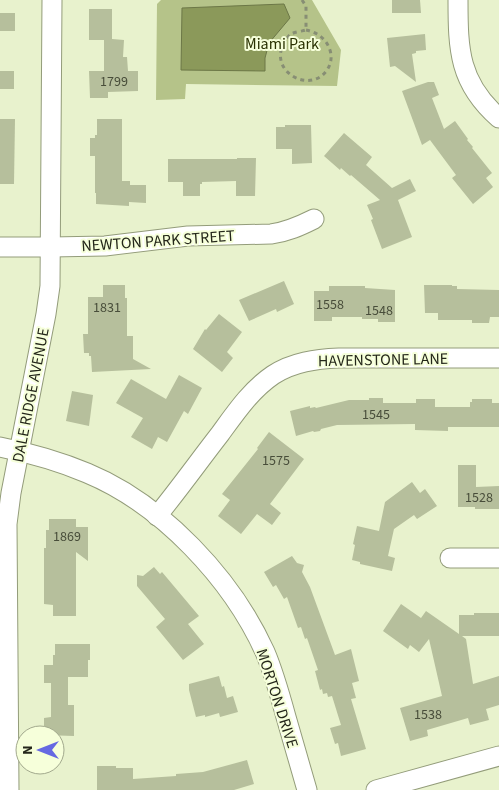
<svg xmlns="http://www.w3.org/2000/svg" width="499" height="790" font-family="'Source Sans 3',sans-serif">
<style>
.green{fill:#b5c389}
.water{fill:#8b995a;stroke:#6c7747}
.building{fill:#b6bf9c}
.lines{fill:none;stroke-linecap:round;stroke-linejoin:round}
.minor-casing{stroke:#939c7a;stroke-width:21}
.path{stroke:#878e74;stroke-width:3;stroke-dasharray:4 4;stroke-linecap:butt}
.minor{stroke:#fff;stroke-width:19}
.labels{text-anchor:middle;stroke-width:4;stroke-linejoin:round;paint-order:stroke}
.number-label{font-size:14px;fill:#484d3a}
.park-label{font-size:16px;fill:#293100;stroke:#f6ffda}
.street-label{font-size:16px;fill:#24271a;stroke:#f6ffda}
</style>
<rect width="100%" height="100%" fill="#e8f2cd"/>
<path class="green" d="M 161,0 L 312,0 L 341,50 L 337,86 L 186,84 L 185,99 L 156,100 L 157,4 Z"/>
<path class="water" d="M 284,4 L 290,18 L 269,43 L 265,58 L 265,71 L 181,70 L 182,8 Z"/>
<g class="building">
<path d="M 392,0 L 420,0 L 421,13 L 392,13 Z"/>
<path d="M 89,9 L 112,9 L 112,39 L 124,40 L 123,57 L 127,57 L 128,71 L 138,71 L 138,91 L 108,92 L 108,98 L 90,98 L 89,71 L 104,71 L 104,40 L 89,40 Z"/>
<rect x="0" y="13" width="15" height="18"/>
<path d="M 425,34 L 426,50 L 416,51 L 416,53 L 412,54 L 416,82 L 395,66 L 390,67 L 387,38 Z"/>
<rect x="0" y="71" width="14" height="18"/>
<path d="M 428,82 L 434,82 L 439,95 L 432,98 L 444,129 L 455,121 L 468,139 L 467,140 L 473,147 L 472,148 L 492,173 L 486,178 L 493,187 L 473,204 L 452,178 L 456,175 L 430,140 L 422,145 L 402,91 Z"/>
<path d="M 0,119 L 15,119 L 14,184 L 0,184 Z"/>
<path d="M 97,119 L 122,119 L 122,181 L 130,181 L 130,185 L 146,185 L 146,203 L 129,202 L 129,206 L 96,204 L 96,193 L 95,193 L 95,156 L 90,156 L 90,138 L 95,138 L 95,135 L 97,135 Z"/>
<path d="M 285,125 L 311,125 L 312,163 L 292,164 L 292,149 L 276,149 L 276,127 L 285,127 Z"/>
<path d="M 344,133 L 372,157 L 366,165 L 392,188 L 410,179 L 416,191 L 398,200 L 412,237 L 382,249 L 371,220 L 373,219 L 367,205 L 380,200 L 351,175 L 350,176 L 341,168 L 340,170 L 324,156 Z"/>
<path d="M 237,158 L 256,158 L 255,196 L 236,196 L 236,181 L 202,182 L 202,184 L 200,184 L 200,196 L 183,196 L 183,182 L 168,182 L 168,159 L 237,159 Z"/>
<path d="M 284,281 L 294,304 L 277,312 L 276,309 L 249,321 L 239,300 Z"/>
<path d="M 103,285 L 125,285 L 125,298 L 127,298 L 127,336 L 133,336 L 133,359 L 151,369 L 92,372 L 91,356 L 89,356 L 89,353 L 84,353 L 83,334 L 88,334 L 88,297 L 103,297 Z"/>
<path d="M 424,285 L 452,285 L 452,286 L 457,286 L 457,289 L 499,290 L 499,317 L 490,317 L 489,323 L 472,323 L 472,320 L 438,320 L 438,313 L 425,313 Z"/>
<path d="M 329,286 L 365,286 L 365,288 L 395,290 L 395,322 L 378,322 L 378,319 L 362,319 L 362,317 L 332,317 L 332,321 L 314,321 L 314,291 L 329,291 Z"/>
<path d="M 219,314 L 242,332 L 227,352 L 233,358 L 222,372 L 193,349 L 205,329 L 206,330 Z"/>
<path d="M 179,375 L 202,388 L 188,414 L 184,411 L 167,442 L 158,437 L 152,449 L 131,437 L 143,418 L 116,403 L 131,379 L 166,399 Z"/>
<path d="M 72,391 L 93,395 L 89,426 L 66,421 Z"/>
<path d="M 369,398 L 383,398 L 383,403 L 416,403 L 416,399 L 435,399 L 435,407 L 470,407 L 470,402 L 472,402 L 472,399 L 492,399 L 492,403 L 499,403 L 499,427 L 448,427 L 448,431 L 415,430 L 415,424 L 337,425 L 321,429 L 320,431 L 314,432 L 313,431 L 296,436 L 290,411 L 310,406 L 310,408 L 315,407 L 316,408 L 349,400 L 369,400 Z"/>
<path d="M 269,432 L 304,459 L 270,504 L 281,513 L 272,525 L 257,514 L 241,534 L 218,516 L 230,500 L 222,494 L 258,449 L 257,448 Z"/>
<path d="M 458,465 L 476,465 L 476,487 L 499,486 L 499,509 L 475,509 L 475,507 L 458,507 Z"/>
<path d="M 412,482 L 420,493 L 425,489 L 437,506 L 417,519 L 414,515 L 394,529 L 388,556 L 395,558 L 392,571 L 360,564 L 360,562 L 352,560 L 355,545 L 353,544 L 357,526 L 379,531 L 385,502 Z"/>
<path d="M 49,519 L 76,519 L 76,527 L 88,527 L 88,561 L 76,552 L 76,616 L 53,616 L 53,605 L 44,604 L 44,548 L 46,548 L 46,530 L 49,530 Z"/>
<path d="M 292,556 L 297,563 L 304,565 L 302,572 L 310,587 L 335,655 L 351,649 L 359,681 L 352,683 L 356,698 L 351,699 L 366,749 L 341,756 L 338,743 L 335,744 L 330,728 L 341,725 L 332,696 L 328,697 L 327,693 L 323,694 L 322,689 L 320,690 L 315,671 L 318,670 L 307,638 L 305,639 L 301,627 L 298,628 L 287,597 L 284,599 L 276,585 L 273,587 L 264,572 Z"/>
<path d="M 154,567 L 160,574 L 162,572 L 199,616 L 188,624 L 204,644 L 183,660 L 156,627 L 165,619 L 137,586 L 137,575 L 143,576 Z"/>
<path d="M 401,604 L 421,618 L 426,611 L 459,634 L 459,615 L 474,615 L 474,613 L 499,613 L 499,636 L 462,636 L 466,639 L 473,684 L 499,676 L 499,705 L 486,709 L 489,720 L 470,725 L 468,718 L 427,730 L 428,736 L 410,741 L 400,708 L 442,696 L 429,639 L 419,652 L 410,645 L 408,649 L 383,631 Z"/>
<path d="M 55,644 L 90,644 L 90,660 L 88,660 L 88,677 L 68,677 L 68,705 L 74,705 L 74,736 L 44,735 L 44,718 L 51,717 L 51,683 L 44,683 L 44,665 L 53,665 L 53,655 L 55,655 Z"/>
<path d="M 219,676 L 222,687 L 224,686 L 227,698 L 233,696 L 238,712 L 220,717 L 219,713 L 205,717 L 205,715 L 196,717 L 189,690 L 189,684 Z"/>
<path d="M 247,760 L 254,784 L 234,790 L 97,790 L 97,766 L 116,766 L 116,768 L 133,768 L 133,779 L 176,776 L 176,774 L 203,772 Z"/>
</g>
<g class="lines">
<defs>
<g id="minor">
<path d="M 458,0 C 458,50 459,83 499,118"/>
<path d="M 0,247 L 51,247 L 105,246 L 188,236 L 271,234 C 287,232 300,226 314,219"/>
<path d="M 0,447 C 30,453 59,461 87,473 C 162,504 232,579 265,652 C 274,673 280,695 286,717 C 293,741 300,766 307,790"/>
<path d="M 157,516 C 179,489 199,461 220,434 C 236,412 251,390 273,375 C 293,362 316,359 339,358 L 499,358"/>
<path d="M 450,558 L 499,558"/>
<path d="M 9,790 L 7,524 L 11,493 L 46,314 L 50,286 L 52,0"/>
<path d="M 376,790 L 499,756"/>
</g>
</defs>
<use href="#minor" class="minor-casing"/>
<g class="path">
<path d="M 302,0 L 306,6 L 306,30"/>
<path d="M 306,30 C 310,31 314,32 317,34 C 329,41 336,57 327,70 C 310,95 268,71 284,43 C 286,40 288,36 291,34 C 295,32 302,31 306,30 Z"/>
</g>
<use href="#minor" class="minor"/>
</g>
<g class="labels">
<g class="number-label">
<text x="114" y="86">1799</text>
<text x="330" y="309">1558</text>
<text x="107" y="312">1831</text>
<text x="379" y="315">1548</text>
<text x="376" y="419">1545</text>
<text x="276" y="465">1575</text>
<text x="479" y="502">1528</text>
<text x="67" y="541">1869</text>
<text x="428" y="719">1538</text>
</g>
<g class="park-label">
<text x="282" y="49">Miami Park</text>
</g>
<g class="street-label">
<text transform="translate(158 240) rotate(-4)" y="6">NEWTON PARK STREET</text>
<text transform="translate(383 359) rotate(-1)" y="6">HAVENSTONE LANE</text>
<text transform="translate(30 395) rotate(-79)" y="6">DALE RIDGE AVENUE</text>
<text transform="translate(278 698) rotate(72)" y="6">MORTON DRIVE</text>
</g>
</g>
<g transform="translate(40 750) rotate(270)"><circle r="24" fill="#f6ffda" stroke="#a2a98d"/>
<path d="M0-4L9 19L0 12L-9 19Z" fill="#6669e2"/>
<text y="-8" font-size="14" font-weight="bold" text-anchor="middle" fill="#24271a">N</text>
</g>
</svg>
